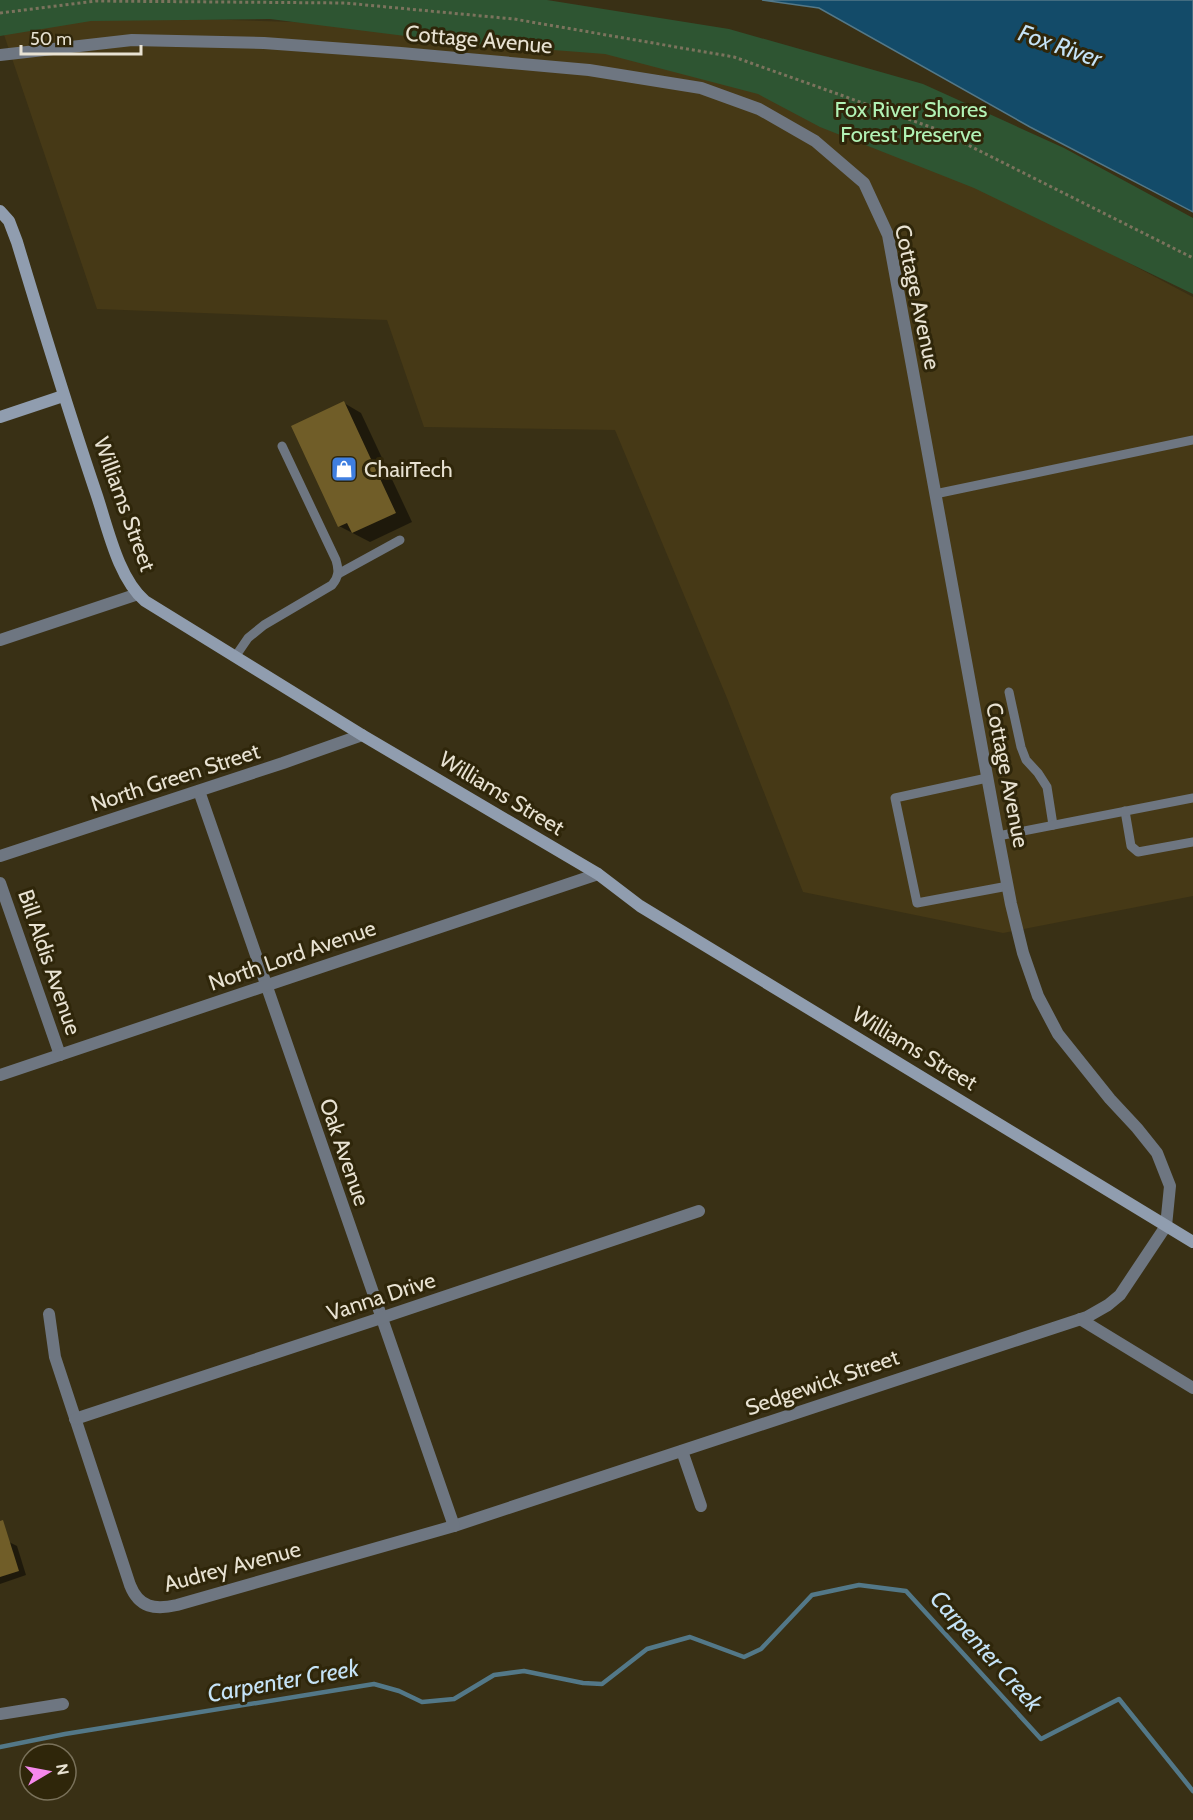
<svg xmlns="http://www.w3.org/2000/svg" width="1193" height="1820" font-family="Cabin,sans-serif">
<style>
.built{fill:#463916}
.green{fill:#2e5532}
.water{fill:#134b69;stroke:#537888;stroke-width:1.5}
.shadow{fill:#0007}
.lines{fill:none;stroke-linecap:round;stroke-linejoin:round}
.stream{stroke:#537888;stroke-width:4.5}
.building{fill:#705d28}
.path{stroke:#7b735d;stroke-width:3;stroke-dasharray:3 3;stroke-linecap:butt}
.lane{stroke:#6e7681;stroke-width:9}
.street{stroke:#6e7681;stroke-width:12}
.secondary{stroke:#909daf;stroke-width:12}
.labels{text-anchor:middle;stroke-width:6;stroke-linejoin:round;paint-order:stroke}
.street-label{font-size:22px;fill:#e8e2d2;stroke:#2f260a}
.park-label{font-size:22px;fill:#b1f2b5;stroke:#2f260a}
.poi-label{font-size:22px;fill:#e8e2d2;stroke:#2f260a;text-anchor:start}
.water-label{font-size:24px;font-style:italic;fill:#c5e3f7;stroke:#2f260a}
</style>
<rect width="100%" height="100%" fill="#393015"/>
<path class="built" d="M 0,13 L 521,29 L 716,62 L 955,171 L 1193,297 L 1193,896 L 1003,933 L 803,892 L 727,698 L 615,430 L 424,427 L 387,320 L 97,309 L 0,23 Z"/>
<path class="green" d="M 0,0 L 547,0 L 729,29 L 923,84 L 1064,148 L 1193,218 L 1193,294 L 974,188 L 820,127 L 758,94 L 605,54 L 461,43 L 270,19 L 91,21 L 0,36 Z"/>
<path class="water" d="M 762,0 L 1193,0 L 1193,212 L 1030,127 L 819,8 Z"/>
<g class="shadow">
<path d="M 344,403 L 361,413 L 412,522 L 370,542 L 339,526 Z"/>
<path d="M 9,1542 L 17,1546 L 26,1575 L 0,1584 L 0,1545 Z"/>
</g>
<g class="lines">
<path class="stream" d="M 0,1747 L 65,1734 L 374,1684 L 399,1691 L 422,1702 L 454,1699 L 494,1675 L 524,1671 L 583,1683 L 602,1684 L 647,1649 L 690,1637 L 744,1657 L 761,1649 L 812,1595 L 859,1585 L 906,1591 L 1041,1739 L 1119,1699 L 1193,1791"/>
</g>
<g class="building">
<path d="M 344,401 L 396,513 L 352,533 L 347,523 L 338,527 L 291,426 Z"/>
<path d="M 3,1520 L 19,1571 L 0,1577 L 0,1521 Z"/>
</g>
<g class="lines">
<path class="path" d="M 0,13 L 96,1 L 345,3 L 514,19 L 734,57 L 936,129 L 1193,258"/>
<g class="lane">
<path d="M 935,494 L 1193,440"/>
<path d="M 338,574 L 400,540"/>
<path d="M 235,657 L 248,638 L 264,625 L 332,585 C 339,577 339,570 336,560 L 282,446"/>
<path d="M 1009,692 L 1021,747 L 1026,760 L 1038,773 L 1047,787 L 1053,825"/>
<path d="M 987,778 L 895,798 L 917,903 L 1008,886"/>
<path d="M 1125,811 L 1131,846 L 1138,852 L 1193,842"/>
<path d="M 998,836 L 1193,798"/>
</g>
<g class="street">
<path d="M 0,55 L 132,40 L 264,43 L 401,53 L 589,70 L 701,88 L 759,109 L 815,141 L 864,183 L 888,235 L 998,836 L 1011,904 L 1023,953 L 1038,996 L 1058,1034 L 1110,1099 L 1137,1128 L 1157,1153 L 1170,1186 L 1166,1226 L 1120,1295 L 1108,1305 L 1087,1317 L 454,1526 L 177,1605 C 155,1610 139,1608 130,1585 L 55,1357 L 49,1314"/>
<path d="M 0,640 L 138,594"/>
<path d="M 199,791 L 454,1526"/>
<path d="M 0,856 L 283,763 L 362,735"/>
<path d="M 0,883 L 60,1055"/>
<path d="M 0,1075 L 598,874"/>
<path d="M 1080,1319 L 1193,1388"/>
<path d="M 75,1419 L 381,1318 L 699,1211"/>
<path d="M 682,1451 L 701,1506"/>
<path d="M 0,1714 L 63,1704"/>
</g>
<g class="secondary">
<path d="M 0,211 L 9,221 L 17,242 C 42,325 67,407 95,490 C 107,524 117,577 145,601 L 362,735 L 598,874 L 640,906 L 1193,1242"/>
<path d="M 0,417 L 63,396"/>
</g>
</g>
<defs>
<symbol id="shop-square" viewBox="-11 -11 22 22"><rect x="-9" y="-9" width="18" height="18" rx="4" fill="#3f7fe0" stroke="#2f260a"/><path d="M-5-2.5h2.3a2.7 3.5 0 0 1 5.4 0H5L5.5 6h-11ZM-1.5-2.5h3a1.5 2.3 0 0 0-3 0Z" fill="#fff"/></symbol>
</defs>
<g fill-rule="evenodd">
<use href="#shop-square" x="329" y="454" width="30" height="30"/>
</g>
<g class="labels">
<g class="street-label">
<text transform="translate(479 39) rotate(5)" y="8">Cottage Avenue</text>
<text transform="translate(918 297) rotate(78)" y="8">Cottage Avenue</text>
<text transform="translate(125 504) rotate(70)" y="8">Williams Street</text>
<text transform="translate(1008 775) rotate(79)" y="8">Cottage Avenue</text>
<text transform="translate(175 777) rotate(-18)" y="8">North Green Street</text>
<text transform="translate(502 793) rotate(31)" y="8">Williams Street</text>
<text transform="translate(292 955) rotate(-19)" y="8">North Lord Avenue</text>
<text transform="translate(50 962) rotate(71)" y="8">Bill Aldis Avenue</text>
<text transform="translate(915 1048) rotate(31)" y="8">Williams Street</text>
<text transform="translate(345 1152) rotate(71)" y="8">Oak Avenue</text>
<text transform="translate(381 1296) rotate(-18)" y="8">Vanna Drive</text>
<text transform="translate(822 1382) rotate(-19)" y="8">Sedgewick Street</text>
<text transform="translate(232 1566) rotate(-15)" y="8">Audrey Avenue</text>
</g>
<g class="park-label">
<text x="911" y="117">Fox River Shores<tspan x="911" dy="25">Forest Preserve</tspan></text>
</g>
<g class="poi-label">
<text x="364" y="477">ChairTech</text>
</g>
<g class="water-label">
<text transform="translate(1060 46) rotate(19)" y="8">Fox River</text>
<text transform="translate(986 1651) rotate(48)" y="8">Carpenter Creek</text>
<text transform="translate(283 1681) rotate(-10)" y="8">Carpenter Creek</text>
</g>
</g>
<g transform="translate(48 1772) rotate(80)"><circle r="28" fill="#2f260a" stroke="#79715a" stroke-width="1.5"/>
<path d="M0-4.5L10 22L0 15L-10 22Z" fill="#f688ed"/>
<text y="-9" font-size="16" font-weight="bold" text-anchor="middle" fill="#e8e2d2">N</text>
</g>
<path d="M21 45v9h120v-9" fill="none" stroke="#e8e2d2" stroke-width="3"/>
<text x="30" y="45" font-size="18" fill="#e8e2d2" stroke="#2f260a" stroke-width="4.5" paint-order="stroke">50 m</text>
</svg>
